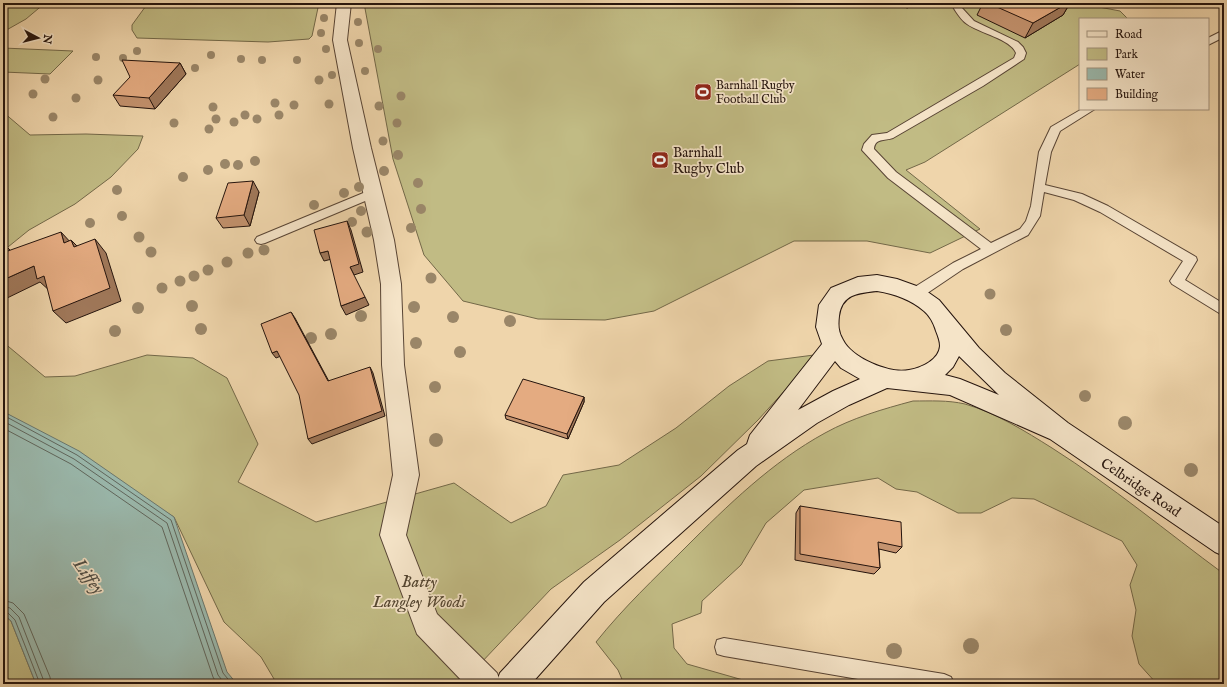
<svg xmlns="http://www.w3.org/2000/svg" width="1227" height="687" font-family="'IM FELL English',serif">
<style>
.green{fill:#c1bb84;stroke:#736848}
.water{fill:#9ab8ac;stroke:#6b766c}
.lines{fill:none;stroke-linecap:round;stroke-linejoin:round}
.shore{stroke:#60665c;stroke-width:1}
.service-casing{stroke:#584434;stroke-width:2}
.minor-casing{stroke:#584434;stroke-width:2}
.secondary-casing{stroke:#25140d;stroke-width:2}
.service{fill:#f5e4c8;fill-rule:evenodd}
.minor{fill:#f5e4c8;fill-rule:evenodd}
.secondary{fill:#f5e4c8;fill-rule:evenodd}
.tree{fill:#9a8668}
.wall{fill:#c4936f;stroke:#25140d}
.shaded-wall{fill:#a0785a;stroke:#25140d}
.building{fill:#e4ab81;stroke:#25140d}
.labels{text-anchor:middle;stroke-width:3.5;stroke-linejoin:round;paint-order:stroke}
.far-poi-label{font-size:12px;fill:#25140d;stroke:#f5e4c8;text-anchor:start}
.poi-label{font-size:14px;fill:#25140d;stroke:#f5e4c8;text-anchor:start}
.street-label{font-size:14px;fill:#25140d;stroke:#f5e4c8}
.near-park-label{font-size:17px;font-style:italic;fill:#544631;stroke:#f5e4c8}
.near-water-label{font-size:18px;font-style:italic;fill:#4e4d45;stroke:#f5e4c8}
</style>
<rect width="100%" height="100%" fill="#efd5ab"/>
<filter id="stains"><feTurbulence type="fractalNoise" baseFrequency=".005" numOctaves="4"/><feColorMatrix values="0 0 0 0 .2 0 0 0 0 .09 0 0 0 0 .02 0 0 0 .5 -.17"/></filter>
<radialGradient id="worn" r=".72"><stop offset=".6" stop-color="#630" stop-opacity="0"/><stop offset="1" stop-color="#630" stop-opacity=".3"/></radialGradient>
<g class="green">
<path d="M 3,3 L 45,3 L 26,19 L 3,32 Z"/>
<path d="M 148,3 L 319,3 L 312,36 L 309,39 L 268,42 L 137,38 L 132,30 L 132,25 Z"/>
<path d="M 364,3 L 1078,3 L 1120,11 L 1128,19 L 1080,19 L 1080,64 L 925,162 L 906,170 L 980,229 L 930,253 L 867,241 L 794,241 L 654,311 L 605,320 L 538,319 L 463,301 L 424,255 L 393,159 Z"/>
<path d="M 3,48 L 73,51 L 50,74 L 3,72 Z"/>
<path d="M 3,112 L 30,135 L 86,134 L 143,136 L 138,149 L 111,177 L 75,204 L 29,230 L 3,251 Z"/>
<path d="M 3,342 L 45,377 L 75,376 L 147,355 L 193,358 L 227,378 L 258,444 L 238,482 L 316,522 L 454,483 L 511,523 L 546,506 L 563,475 L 619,465 L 676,428 L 729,386 L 768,361 L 814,355 L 788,387 L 758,420 L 701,476 L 620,540 L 551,589 L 461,684 L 277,684 L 261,657 L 224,622 L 174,517 L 6,413 L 3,409 Z"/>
<path d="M 913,401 C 930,401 948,400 965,404 C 996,413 1025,431 1052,448 C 1112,486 1167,532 1224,574 L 1224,684 L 1157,684 L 1139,664 L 1132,636 L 1136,610 L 1130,585 L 1137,565 L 1122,541 L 1034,499 L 1012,498 L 981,513 L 958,513 L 917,492 L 896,489 L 878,478 L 804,490 L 766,523 L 741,565 L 702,601 L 701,613 L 672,624 L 674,648 L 687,664 L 757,684 L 624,684 L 618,670 L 596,642 C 624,607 654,579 685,548 C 728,505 772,462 825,433 C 852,418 883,409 913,401 Z"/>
<path d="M 3,614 L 11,621 L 36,684 L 3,684 Z"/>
</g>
<path class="water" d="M 3,409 L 6,413 L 79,451 L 174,517 L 227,672 L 237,684 L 36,684 L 11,621 L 3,614 Z"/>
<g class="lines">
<g class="shore">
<path d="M 3,415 L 77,455 L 171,520 L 223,673 L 232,684"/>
<path d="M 3,421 L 74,459 L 167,523 L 218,675 L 225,684"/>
<path d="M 3,428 L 71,464 L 162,527 L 213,677 L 217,684"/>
<path d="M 3,600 L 13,603 L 24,614 L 50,677 L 51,684"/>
<path d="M 3,606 L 10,608 L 19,617 L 45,684"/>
<path d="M 3,611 L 7,612 L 15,620 L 40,684"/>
</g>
<defs>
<g id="service">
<path d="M 958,3 L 969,3 L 962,8 L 974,21 L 1018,42 L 1023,47 L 1026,53 L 1024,59 L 983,86 L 893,138 C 884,141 875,138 874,149 L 896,172 L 991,243 L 1020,229 L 1026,221 L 1031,206 L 1039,152 L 1051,127 L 1082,109 L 1095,109 L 1060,131 L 1051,152 L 1045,185 L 1082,194 L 1108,206 L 1196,257 L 1197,260 L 1185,280 L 1224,304 L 1224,316 L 1172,284 L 1170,281 L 1183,261 L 1100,212 L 1074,200 L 1044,192 L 1040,216 L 1028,235 L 963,269 L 920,298 L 915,299 L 910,298 L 908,294 L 910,290 L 953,263 L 981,249 L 888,178 L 862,150 L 864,144 L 872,135 L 887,133 L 1014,58 L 1016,53 C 1011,39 979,33 967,24 C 961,20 957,13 953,7 Z"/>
<path d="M 1218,3 L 1224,3 L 1224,7 Z"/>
<path d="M 1224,30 L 1224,37 L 1208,45 L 1208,38 Z"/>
<path d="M 373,189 L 377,190 L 379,193 L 377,196 L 265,243 L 261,244 L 257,243 L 255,240 L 257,237 Z"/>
<path d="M 724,638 L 944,674 L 951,677 L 954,684 L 887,684 L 724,656 L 717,654 L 715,647 L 717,640 Z"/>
</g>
<path id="minor" d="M 337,3 L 351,3 L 347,40 L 371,148 L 394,240 L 401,284 L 404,365 L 419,475 L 406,535 L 437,614 L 497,673 L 501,684 L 465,684 L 417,634 L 380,535 L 393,475 L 382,365 L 381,284 L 374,240 L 353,148 L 333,40 Z"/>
<path id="secondary" d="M 877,275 L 897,279 L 922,288 L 939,300 L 979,348 L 1005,373 L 1068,423 L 1224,527 L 1224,556 L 1215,552 L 1050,439 L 950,395 L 887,388 L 849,405 L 817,423 L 756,466 L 604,602 L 531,684 L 496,684 L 500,673 L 584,582 L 738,450 L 747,444 L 750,435 L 822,344 L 816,327 L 819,305 L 831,288 L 858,277 ZM 877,291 C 895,294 910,299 924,311 C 930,316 934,324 936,331 C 938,336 940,341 940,346 C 939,360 921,368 909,370 C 889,374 852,358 843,340 C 838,332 838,325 839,316 C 842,294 858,293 877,291 ZM 959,356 L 999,395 L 960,379 L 945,375 L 953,367 ZM 835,361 L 841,368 L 860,379 L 833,391 L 798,410 Z"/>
</defs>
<use href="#service" class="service-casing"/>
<use href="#minor" class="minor-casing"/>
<use href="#secondary" class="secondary-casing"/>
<use href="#service" class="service"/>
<use href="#minor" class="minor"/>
<use href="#secondary" class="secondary"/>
</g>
<g class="tree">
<circle cx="324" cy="18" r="4"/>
<circle cx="358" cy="22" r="4"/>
<circle cx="321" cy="33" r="4"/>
<circle cx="359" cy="43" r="4"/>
<circle cx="326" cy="49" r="4"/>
<circle cx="378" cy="49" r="4"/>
<circle cx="137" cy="51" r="4"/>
<circle cx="211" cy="55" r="4"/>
<circle cx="96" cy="57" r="4"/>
<circle cx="123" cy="58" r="4"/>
<circle cx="241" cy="59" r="4"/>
<circle cx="262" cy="60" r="4"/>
<circle cx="297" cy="60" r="4"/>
<circle cx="195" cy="68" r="4"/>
<circle cx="365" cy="71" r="4"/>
<circle cx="332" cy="75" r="4"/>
<circle cx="45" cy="79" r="4.5"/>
<circle cx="98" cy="80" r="4.5"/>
<circle cx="319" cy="80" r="4.5"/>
<circle cx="33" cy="94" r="4.5"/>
<circle cx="401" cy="96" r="4.5"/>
<circle cx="76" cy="98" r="4.5"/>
<circle cx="275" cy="103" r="4.5"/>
<circle cx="329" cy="104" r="4.5"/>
<circle cx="294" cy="105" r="4.5"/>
<circle cx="379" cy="106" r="4.5"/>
<circle cx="213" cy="107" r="4.5"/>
<circle cx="245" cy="115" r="4.5"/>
<circle cx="279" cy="115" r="4.5"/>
<circle cx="53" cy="117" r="4.5"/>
<circle cx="216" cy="119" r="4.5"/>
<circle cx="257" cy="119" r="4.5"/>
<circle cx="234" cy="122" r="4.5"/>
<circle cx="174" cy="123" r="4.5"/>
<circle cx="397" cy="123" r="4.5"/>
<circle cx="209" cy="129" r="4.5"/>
<circle cx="383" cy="141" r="4.5"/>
<circle cx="398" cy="155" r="5"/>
<circle cx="255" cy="161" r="5"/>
<circle cx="225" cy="164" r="5"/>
<circle cx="238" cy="165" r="5"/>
<circle cx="208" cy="170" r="5"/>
<circle cx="384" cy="171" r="5"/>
<circle cx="183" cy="177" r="5"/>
<circle cx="418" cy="183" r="5"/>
<circle cx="359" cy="187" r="5"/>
<circle cx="117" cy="190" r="5"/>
<circle cx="344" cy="193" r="5"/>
<circle cx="314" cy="205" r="5"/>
<circle cx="421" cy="209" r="5"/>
<circle cx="361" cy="211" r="5"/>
<circle cx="122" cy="216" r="5"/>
<circle cx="352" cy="222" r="5"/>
<circle cx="90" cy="223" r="5"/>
<circle cx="411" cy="228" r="5"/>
<circle cx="367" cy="232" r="5.5"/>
<circle cx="139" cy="237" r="5.5"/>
<circle cx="264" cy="250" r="5.5"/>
<circle cx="151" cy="252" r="5.5"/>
<circle cx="248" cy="253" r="5.5"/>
<circle cx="227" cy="262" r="5.5"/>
<circle cx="208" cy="270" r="5.5"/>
<circle cx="194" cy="276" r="5.5"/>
<circle cx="431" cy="278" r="5.5"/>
<circle cx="180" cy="281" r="5.5"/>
<circle cx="162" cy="288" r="5.5"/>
<circle cx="990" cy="294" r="5.5"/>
<circle cx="192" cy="306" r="6"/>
<circle cx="414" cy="307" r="6"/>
<circle cx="138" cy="308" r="6"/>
<circle cx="361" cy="316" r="6"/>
<circle cx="453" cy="317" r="6"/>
<circle cx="510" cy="321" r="6"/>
<circle cx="201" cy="329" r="6"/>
<circle cx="1006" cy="330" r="6"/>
<circle cx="115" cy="331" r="6"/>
<circle cx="331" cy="334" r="6"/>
<circle cx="311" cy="338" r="6"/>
<circle cx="416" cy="343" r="6"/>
<circle cx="460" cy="352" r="6"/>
<circle cx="435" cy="387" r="6"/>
<circle cx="1085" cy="396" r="6"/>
<circle cx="1125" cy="423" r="7"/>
<circle cx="436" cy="440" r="7"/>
<circle cx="1191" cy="470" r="7"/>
<circle cx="971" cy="646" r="8"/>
<circle cx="894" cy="651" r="8"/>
</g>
<g class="wall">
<path d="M 895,3 L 916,3 L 907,8 Z"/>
<path d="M 983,3 L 1070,3 L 1063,15 L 1025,38 L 977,15 Z"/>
<path d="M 180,63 L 186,74 L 155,109 L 120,106 L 113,95 Z"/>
<path d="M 259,192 L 250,226 L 223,228 L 216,218 Z"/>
<path d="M 584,397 L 584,402 L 568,439 L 506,419 L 505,415 Z"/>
<path d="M 800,506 L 902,547 L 896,553 L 879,549 L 880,568 L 874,574 L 795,560 L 796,513 Z"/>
</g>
<g class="shaded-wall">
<path d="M 909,3 L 916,3 L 907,8 Z"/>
<path d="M 1068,3 L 1070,3 L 1063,15 L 1025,38 L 1033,23 Z"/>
<path d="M 180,63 L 186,74 L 155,109 L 149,98 Z"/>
<path d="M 253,181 L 259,192 L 250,226 L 244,215 Z"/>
<path d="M 347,221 L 351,230 L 363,272 L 354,275 L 350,267 Z"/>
<path d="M 61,232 L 73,245 L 71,240 L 84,253 L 64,243 Z"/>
<path d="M 95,239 L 106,253 L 121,301 L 66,323 L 53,311 Z"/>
<path d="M 3,243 L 11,251 L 5,252 L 3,248 Z"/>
<path d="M 328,251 L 332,259 L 324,261 L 320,253 Z"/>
<path d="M 34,266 L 44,276 L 50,291 L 40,282 L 3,300 L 3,280 Z"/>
<path d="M 365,297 L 369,305 L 346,315 L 341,306 Z"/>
<path d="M 291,312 L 295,318 L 332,387 L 328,381 Z"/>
<path d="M 277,351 L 281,356 L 276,358 L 272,353 Z"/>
<path d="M 370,367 L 373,373 L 385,416 L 312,444 L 308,439 Z"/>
<path d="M 584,397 L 584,402 L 568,439 L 567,434 Z"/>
</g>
<g class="building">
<path d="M 988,3 L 1068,3 L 1033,23 Z"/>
<path d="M 122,60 L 180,63 L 149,98 L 113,95 L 130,77 Z"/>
<path d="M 253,181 L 244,215 L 216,218 L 228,183 Z"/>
<path d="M 347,221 L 359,264 L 350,267 L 365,297 L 341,306 L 328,251 L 320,253 L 314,230 Z"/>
<path d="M 61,232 L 64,243 L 71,240 L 74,247 L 95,239 L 110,288 L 53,311 L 44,276 L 37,279 L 34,266 L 3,280 L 3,248 L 5,252 Z"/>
<path d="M 291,312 L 328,381 L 370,367 L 382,411 L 308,439 L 299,395 L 277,351 L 272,353 L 261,324 Z"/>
<path d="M 523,379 L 584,397 L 567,434 L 505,415 Z"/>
<path d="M 800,506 L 901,522 L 902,547 L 878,542 L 880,568 L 800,554 Z"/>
</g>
<defs>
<symbol id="stadium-square" viewBox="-11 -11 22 22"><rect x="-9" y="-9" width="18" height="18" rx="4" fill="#8f2418" stroke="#f5e4c8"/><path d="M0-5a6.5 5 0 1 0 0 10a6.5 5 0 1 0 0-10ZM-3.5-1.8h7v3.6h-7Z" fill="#fff"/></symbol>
</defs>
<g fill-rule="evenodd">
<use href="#stadium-square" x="693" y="82" width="20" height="20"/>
<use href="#stadium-square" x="650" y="150" width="20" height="20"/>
</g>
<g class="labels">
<g class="far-poi-label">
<text x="716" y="89">Barnhall Rugby<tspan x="716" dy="14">Football Club</tspan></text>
</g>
<g class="poi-label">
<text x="673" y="157">Barnhall<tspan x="673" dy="16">Rugby Club</tspan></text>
</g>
<g class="street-label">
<text transform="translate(1141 487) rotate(34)" y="5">Celbridge Road</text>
</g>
<g class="near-park-label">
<text x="419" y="587">Batty<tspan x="419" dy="20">Langley Woods</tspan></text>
</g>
<g class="near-water-label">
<text transform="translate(89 576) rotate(54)" y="6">Liffey</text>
</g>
</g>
<rect width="1227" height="687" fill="none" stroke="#efd5ab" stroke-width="16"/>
<rect x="4" y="4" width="1219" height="679" fill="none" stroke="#25140d" stroke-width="2"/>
<rect x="8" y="8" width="1211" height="671" fill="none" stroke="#25140d"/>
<rect x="1079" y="18" width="130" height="92" fill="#f5e4c8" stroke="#a2917d"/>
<rect x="1087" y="31" width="20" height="6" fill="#f5e4c8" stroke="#a2917d"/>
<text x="1115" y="38" font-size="12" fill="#25140d">Road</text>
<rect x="1087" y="48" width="20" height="12" fill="#c1bb84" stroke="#a2917d"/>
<text x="1115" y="58" font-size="12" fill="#25140d">Park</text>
<rect x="1087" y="68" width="20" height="12" fill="#9ab8ac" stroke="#a2917d"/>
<text x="1115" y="78" font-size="12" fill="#25140d">Water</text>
<rect x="1087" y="88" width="20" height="12" fill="#e4ab81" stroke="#a2917d"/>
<text x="1115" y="98" font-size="12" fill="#25140d">Building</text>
<g transform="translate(38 38) rotate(97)" stroke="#f5e4c8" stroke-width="3" paint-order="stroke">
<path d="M0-3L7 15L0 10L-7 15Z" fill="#25140d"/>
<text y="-6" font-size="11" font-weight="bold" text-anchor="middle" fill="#25140d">N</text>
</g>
<rect width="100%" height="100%" filter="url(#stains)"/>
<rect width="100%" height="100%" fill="url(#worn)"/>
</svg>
